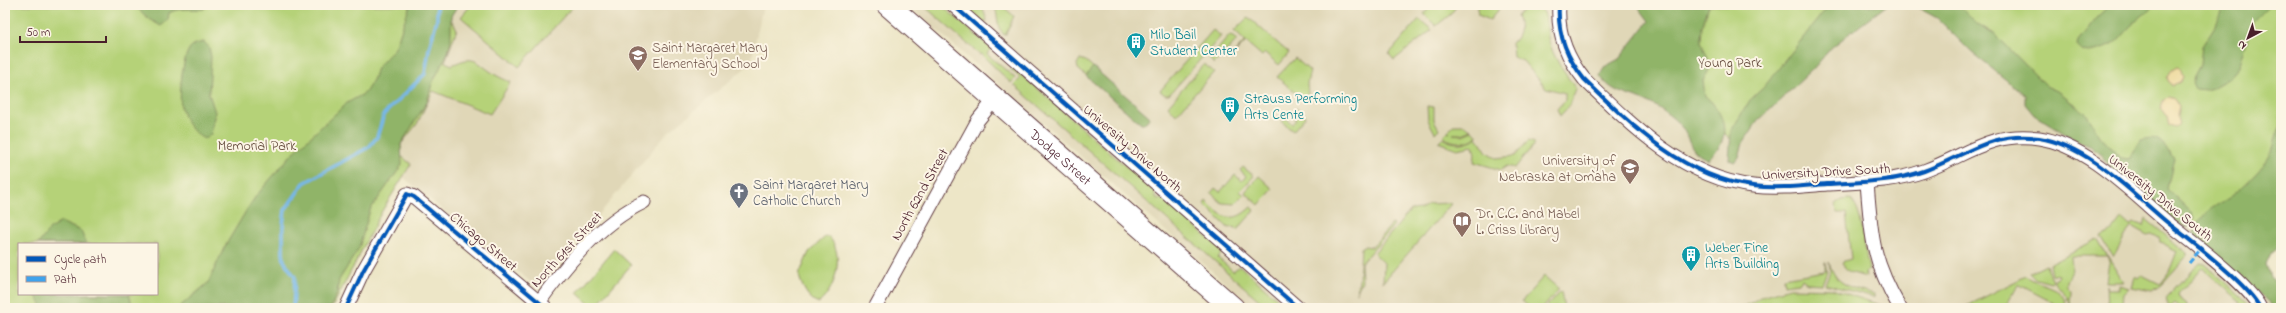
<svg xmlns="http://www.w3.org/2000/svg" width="2286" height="313" font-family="'Indie Flower',sans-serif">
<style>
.built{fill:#e0d7b7}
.green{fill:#b5d278;stroke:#807852;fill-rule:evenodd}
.forest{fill:#90b468;stroke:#6d6a4a}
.sand{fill:#eeda9e;stroke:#9c7c64}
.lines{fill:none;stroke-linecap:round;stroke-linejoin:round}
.stream{stroke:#76b7ea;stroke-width:3.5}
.street-casing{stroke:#623d42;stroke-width:15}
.highway-casing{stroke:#623d42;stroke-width:24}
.street{stroke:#fff;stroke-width:13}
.highway{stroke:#fff;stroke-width:22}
.quiet{stroke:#40a2eb;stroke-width:3;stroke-dasharray:6 3;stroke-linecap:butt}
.cycleway-casing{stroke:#fcf5e5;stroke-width:6}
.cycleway{stroke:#0057b8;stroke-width:4}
.labels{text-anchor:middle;stroke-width:4;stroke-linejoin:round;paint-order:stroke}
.culture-label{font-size:14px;fill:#0d838f;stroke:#fcf5e5;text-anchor:start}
.education-label{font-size:14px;fill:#785e54;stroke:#fcf5e5;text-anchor:start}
.park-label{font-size:14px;fill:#654c3e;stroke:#fcf5e5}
.street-label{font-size:14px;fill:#4a1f2b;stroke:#fcf5e5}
.worship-label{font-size:14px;fill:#5b616d;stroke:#fcf5e5;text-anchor:start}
</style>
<rect width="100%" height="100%" fill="#fcf5e5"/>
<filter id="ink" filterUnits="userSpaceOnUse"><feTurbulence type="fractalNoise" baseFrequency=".025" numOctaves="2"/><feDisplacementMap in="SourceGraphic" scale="8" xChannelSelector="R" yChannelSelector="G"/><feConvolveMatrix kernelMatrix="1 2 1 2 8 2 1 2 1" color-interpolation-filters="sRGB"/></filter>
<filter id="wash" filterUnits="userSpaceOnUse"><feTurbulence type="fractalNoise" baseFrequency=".012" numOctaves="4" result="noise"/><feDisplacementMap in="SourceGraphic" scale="16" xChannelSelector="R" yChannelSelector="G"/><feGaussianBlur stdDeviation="0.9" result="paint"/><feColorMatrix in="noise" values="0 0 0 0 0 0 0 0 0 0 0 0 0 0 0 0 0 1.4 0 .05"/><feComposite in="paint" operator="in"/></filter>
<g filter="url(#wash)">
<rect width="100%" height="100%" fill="#ede6c7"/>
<g class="built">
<path d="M 456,5 L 763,5 L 751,63 L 665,135 L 538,288 L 403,177 L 411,164 L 400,155 L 398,148 L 417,124 L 449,16 Z"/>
<path d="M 908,5 L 1942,5 L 2244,270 L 2281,308 L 1254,308 Z"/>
</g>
<g class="green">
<path d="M 5,5 L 456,5 L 449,16 L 457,29 L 445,62 L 452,65 C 475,54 476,62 494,74 C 499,77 505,80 511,82 L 490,114 L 433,91 L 417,124 L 398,148 L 400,155 L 411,164 L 382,211 L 332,308 L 5,308 ZM 19,244 L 157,244 L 157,294 L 19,294 Z"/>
<path d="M 471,5 L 574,5 L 519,67 L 461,17 Z"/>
<path d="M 923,5 L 941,5 L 991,48 L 987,54 L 1015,78 L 1011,83 L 981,54 L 980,55 Z"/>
<path d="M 962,5 L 982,5 L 987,21 L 983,23 Z"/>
<path d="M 995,5 L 1001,5 L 1014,16 L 1006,34 L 1004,35 L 999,28 Z"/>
<path d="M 1432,5 L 1457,5 L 1451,14 L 1436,26 L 1424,14 Z"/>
<path d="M 1481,5 L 1502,5 L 1490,20 L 1478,15 L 1477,8 Z"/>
<path d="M 1656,5 L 1857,5 L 1735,143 L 1646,64 Z"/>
<path d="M 1943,5 L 2281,5 L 2281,228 L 2244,270 Z"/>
<path d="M 1535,7 L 1544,12 C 1547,20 1547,29 1548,37 C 1553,58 1564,72 1576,89 L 1569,106 L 1560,116 L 1557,109 L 1565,100 L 1565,93 L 1546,88 L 1523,61 L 1513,57 L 1512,43 C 1521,35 1521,26 1517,15 L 1526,9 Z"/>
<path d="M 1248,17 L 1289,53 L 1279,65 L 1265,53 L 1262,56 L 1246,42 L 1230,58 L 1245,41 L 1234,31 Z"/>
<path d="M 1419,19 L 1432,30 L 1394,60 L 1389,54 Z"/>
<path d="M 1213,30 L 1221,36 L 1169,95 L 1165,95 L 1160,91 Z"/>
<path d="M 1230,35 L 1237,40 L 1214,64 L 1209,59 Z"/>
<path d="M 1295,58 L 1310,71 L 1307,83 L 1308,94 L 1303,99 L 1277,77 Z"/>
<path d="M 1080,59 L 1086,61 L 1103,76 L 1096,84 L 1078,69 L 1077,64 Z"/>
<path d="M 1204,64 L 1214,72 L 1176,115 L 1168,106 Z"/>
<path d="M 1014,68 L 1156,193 L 1154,196 L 1159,200 L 1162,198 L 1223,251 L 1218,258 L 1233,271 L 1240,266 L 1288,308 L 1268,308 L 1014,85 L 1021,78 L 1011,70 Z"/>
<path d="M 1427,106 L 1434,107 L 1434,120 L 1439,129 L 1435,133 L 1428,120 Z"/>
<path d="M 1296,108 L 1306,116 L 1293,131 L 1282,122 L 1286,118 L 1292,124 L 1296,119 L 1290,114 Z"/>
<path d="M 1453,125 L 1465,125 L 1472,130 L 1462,134 L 1453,134 L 1462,135 L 1472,131 L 1478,136 C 1467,144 1454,144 1443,137 L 1447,132 L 1450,133 L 1448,131 Z"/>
<path d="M 1477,137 L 1487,152 L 1496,158 L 1515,156 L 1528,141 L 1535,143 L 1515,168 L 1507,166 L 1501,170 L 1474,162 L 1475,154 L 1473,146 L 1457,149 L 1438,142 L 1442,138 C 1454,145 1466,145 1477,137 Z"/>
<path d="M 1243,167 L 1254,176 L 1240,191 L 1244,195 L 1235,204 L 1222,203 L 1211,193 L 1215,188 L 1220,192 L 1235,175 L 1242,181 L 1246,176 L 1240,170 Z"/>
<path d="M 1259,176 L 1273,189 L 1259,205 L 1245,192 Z"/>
<path d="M 1850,199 C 1863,209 1864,250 1869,269 L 1865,273 L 1866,277 L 1849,272 L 1842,264 L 1844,261 L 1851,259 L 1846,213 L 1837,213 L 1836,204 L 1842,200 Z"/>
<path d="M 1206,201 C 1222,217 1232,225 1251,207 L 1255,210 L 1237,230 L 1235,227 L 1228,228 L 1204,204 Z"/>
<path d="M 1450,203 L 1451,204 L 1383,282 L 1384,263 L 1374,253 L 1411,210 L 1421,209 L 1429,204 Z"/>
<path d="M 2122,218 L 2130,225 L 2133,222 L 2144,226 L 2146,219 L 2187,253 L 2186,257 L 2161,285 L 2152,291 L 2132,287 L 2135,277 L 2138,279 L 2142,275 L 2160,284 C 2169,276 2173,261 2177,251 L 2160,242 L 2159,238 L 2152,234 L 2147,235 L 2131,226 L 2113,257 L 2101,237 L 2111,232 Z"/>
<path d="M 1392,224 L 1394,225 L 1361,263 L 1362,281 L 1356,293 L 1359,281 L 1361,248 L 1364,246 L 1372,247 Z"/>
<path d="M 825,237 L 829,237 C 845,254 836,289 819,303 C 808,300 801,285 799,275 L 809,252 Z"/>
<path d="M 2097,239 L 2107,256 L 2071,256 C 2071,261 2073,269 2071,273 C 2068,280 2063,284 2071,290 L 2070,307 C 2066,287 2057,291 2053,280 L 2057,278 L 2058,275 L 2051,274 L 2049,264 Z"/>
<path d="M 614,249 L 631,265 L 594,308 L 577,293 Z"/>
<path d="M 2107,255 L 2124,282 L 2106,282 L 2109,262 Z"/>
<path d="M 1825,262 L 1827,271 L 1822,284 L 1807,283 L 1802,279 L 1799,283 L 1784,285 L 1783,278 L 1825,271 Z"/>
<path d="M 1829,262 C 1836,287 1852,287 1874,294 L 1874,297 L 1825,284 L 1830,271 Z"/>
<path d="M 2200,263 L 2205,264 L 2240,295 L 2250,308 L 2241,308 L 2240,301 L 2202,268 L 2178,294 L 2180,299 L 2186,303 L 2188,308 L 2181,308 L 2175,303 L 2169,308 L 2166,298 Z"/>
<path d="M 2046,265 L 2052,282 L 2051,283 L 2036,279 L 2030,273 Z"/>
<path d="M 1544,276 L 1559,289 L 1543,308 L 1530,308 L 1522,301 Z"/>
<path d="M 2026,276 C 2043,288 2063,284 2067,308 L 2063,308 L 2018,284 L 2005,308 L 1963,308 Z"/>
<path d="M 2107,285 L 2108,289 L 2119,289 L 2119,285 L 2129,288 L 2123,294 L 2122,304 L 2115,308 L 2108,308 Z"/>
<path d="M 1790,288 L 1832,289 L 1886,307 L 1742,308 L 1762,296 Z"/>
<path d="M 1561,291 L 1564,308 L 1545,308 Z"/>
</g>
<g class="forest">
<path d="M 134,5 L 207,5 L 204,9 C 192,10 179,7 169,13 L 168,20 L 161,26 L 149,19 Z"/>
<path d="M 410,5 L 458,5 L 451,16 L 451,40 L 448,52 L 432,84 L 427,102 L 401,144 L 402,165 L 370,210 L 359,248 L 339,280 L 337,294 L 330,308 L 178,308 L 208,283 L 224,248 L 246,211 L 256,196 L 291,155 L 347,103 L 365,93 L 373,80 L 377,68 L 395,48 Z"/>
<path d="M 1637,5 L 1709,5 L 1702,27 L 1701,41 L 1711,66 L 1703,81 L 1705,96 C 1719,107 1729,126 1721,144 C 1718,150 1712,155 1708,159 C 1686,152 1692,135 1676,121 C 1669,114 1655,105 1645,101 C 1627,94 1612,93 1600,76 L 1604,67 L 1619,59 L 1649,21 Z"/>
<path d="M 1829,5 L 1887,5 L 1832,47 L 1813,69 L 1757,122 L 1743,143 L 1739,157 L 1735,162 L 1729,160 L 1731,131 L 1750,100 L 1764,87 Z"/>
<path d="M 1913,5 L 1959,5 L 1978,24 L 1996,35 L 2046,86 L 2057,91 L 2086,113 L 2100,136 L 2120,158 L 2129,159 L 2141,140 C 2160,134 2164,145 2174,159 L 2167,189 L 2191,212 L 2194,218 L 2190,226 L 2186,228 L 2175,223 L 2116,176 L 2102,156 L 2090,146 L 2077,141 L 2034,115 L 2025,104 L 2025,95 L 1971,52 L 1937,18 Z"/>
<path d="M 2110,5 L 2155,5 C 2149,11 2141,16 2134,23 C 2116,39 2121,44 2095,51 C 2086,53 2083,52 2077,45 L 2078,41 L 2097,17 Z"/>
<path d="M 2224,5 L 2269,5 L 2253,21 L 2239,67 L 2228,79 L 2217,85 L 2206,90 L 2195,89 L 2192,83 L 2194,76 L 2200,65 L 2202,46 L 2215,26 Z"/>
<path d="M 204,42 L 209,47 L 211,57 L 209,94 L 215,112 L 211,134 L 204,139 C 192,132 184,121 181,107 C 179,95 182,58 190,48 C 193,44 199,43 204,42 Z"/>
<path d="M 1093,67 L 1150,117 L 1144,124 L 1141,124 L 1086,76 Z"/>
<path d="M 2281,126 L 2281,245 L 2271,253 L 2266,264 L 2270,277 L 2281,287 L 2281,308 L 2274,308 L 2193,236 C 2198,207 2222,207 2240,189 C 2250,180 2262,168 2269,157 C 2275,147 2275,136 2281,126 Z"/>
<path d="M 61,222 L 81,231 L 86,244 L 38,244 L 50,229 Z"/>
<path d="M 35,294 L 129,294 L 133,308 L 43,308 Z"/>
</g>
<g class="sand">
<path d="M 2178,67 L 2181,70 L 2183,77 L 2180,82 L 2173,85 L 2169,82 L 2167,78 L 2173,70 Z"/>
<path d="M 2168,96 L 2174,98 L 2179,106 L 2177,115 L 2180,124 L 2175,128 L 2169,126 L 2167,117 L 2161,109 L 2163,101 Z"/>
</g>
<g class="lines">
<path class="stream" d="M 293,308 L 295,277 L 284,261 L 283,253 L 283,225 L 285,210 L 304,183 L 369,147 L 377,137 L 384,114 L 425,74 L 429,49 L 437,19 L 437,5"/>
</g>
</g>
<g filter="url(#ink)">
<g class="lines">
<defs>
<g id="street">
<path d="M 953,5 L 1298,308"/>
<path d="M 1559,5 C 1557,33 1567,58 1584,79 C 1631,125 1684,178 1753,186 C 1777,189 1802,186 1827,184 C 1860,182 1893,182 1924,171 C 1965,156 1991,131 2039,138 C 2087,145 2132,193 2168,223 C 2191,241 2249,285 2260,308"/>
<path d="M 1867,182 C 1871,236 1872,260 1900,308"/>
<path d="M 346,308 L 363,271 L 407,194 L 414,197 L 546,308"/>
<path d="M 535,308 C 563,268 599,223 644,202"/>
<path d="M 875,308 L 978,120 L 995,99"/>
</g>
<g id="highway">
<path id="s1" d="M 888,5 L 1233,308"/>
</g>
</defs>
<use href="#street" class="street-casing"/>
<use href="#highway" class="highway-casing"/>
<use href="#street" class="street"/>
<use href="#highway" class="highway"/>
<g class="quiet">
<path d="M 2189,263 L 2200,250"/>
<path d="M 2121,308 L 2124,306"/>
</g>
<defs>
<g id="cycleway">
<path d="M 953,5 L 1298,308"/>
<path d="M 1559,5 C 1557,33 1567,58 1584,79 C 1631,125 1684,178 1753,186 C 1777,189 1802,186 1827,184 C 1860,182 1893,182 1924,171 C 1965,156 1991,131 2039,138 C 2087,145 2132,193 2168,223 C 2191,241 2249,285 2260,308"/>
<path d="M 346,308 L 363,271 L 407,194 L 414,197 L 546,308"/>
</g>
</defs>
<use href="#cycleway" class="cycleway-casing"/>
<use href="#cycleway" class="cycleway"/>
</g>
</g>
<defs>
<symbol id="building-pin" viewBox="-11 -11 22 30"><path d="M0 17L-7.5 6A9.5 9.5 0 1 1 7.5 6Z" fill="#0f9aa8" stroke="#fcf5e5"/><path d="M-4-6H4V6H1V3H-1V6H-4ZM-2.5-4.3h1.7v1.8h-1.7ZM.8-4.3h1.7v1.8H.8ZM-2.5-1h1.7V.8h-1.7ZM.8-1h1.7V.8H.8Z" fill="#fff"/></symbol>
<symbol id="school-pin" viewBox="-11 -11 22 30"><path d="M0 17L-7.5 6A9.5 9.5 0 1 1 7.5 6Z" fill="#8d6e63" stroke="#fcf5e5"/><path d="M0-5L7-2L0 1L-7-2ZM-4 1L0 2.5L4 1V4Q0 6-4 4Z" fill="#fff"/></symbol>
<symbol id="university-pin" viewBox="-11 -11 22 30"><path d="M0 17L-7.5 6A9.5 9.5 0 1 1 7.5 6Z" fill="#8d6e63" stroke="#fcf5e5"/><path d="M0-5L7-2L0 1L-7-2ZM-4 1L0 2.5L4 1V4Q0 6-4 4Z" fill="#fff"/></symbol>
<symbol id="church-pin" viewBox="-11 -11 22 30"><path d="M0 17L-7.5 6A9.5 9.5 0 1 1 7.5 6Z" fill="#6b7280" stroke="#fcf5e5"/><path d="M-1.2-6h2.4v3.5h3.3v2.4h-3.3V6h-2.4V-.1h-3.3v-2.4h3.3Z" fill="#fff"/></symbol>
<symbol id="library-pin" viewBox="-11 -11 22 30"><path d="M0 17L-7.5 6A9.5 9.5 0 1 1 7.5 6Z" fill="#8d6e63" stroke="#fcf5e5"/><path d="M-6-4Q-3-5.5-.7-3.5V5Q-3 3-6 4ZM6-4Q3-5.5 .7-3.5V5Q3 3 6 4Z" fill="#fff"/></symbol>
</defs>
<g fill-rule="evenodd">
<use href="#building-pin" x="1125" y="31" width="22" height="30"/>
<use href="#school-pin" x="627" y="44" width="22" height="30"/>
<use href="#building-pin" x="1219" y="95" width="22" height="30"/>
<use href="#university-pin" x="1619" y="157" width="22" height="30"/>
<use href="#church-pin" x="728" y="181" width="22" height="30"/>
<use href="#library-pin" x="1451" y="210" width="22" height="30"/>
<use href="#building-pin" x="1680" y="244" width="22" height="30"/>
</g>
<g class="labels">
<g class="culture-label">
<text x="1150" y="39">Milo Bail<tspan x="1150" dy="16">Student Center</tspan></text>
<text x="1244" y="103">Strauss Performing<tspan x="1244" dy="16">Arts Cente</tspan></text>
<text x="1705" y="252">Weber Fine<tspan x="1705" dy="16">Arts Building</tspan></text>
</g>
<g class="education-label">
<text x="652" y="52">Saint Margaret Mary<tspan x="652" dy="16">Elementary School</tspan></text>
<text x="1616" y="165" text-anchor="end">University of<tspan x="1616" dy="16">Nebraska at Omaha</tspan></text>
<text x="1476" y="218">Dr. C.C. and Mabel<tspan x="1476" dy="16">L. Criss Library</tspan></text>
</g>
<g class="park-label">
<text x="1730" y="67">Young Park</text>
<text x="257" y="150">Memorial Park</text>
</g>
<g class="street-label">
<text transform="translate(1133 148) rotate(41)" y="5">University Drive North</text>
<text dy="5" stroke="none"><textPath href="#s1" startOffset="230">Dodge Street</textPath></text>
<text transform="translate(1826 171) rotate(-3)" y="5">University Drive South</text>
<text transform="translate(919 194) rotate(-61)" y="5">North 62nd Street</text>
<text transform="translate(2161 197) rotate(39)" y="5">University Drive South</text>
<text transform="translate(484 241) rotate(40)" y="5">Chicago Street</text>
<text transform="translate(566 249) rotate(-47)" y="5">North 61st Street</text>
</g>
<g class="worship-label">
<text x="753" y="189">Saint Margaret Mary<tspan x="753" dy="16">Catholic Church</tspan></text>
</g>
</g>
<rect width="2286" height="313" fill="none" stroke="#fcf5e5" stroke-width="20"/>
<rect x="18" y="243" width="140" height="52" fill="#fcf5e5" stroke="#b59f9b"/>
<rect x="26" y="256" width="20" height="6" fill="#0057b8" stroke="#b59f9b"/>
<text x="54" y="263" font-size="12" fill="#4a1f2b">Cycle path</text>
<rect x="26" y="276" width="20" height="6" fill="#40a2eb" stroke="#b59f9b"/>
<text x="54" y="283" font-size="12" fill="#4a1f2b">Path</text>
<g transform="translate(2248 38) rotate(221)" stroke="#fcf5e5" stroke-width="3" paint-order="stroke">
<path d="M0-3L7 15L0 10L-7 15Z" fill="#4a1f2b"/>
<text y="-6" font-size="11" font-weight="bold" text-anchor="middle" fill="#4a1f2b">N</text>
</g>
<path d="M20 36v6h86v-6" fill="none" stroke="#4a1f2b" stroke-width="2"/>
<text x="26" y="36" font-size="12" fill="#4a1f2b" stroke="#fcf5e5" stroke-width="3" paint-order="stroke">50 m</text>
</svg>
